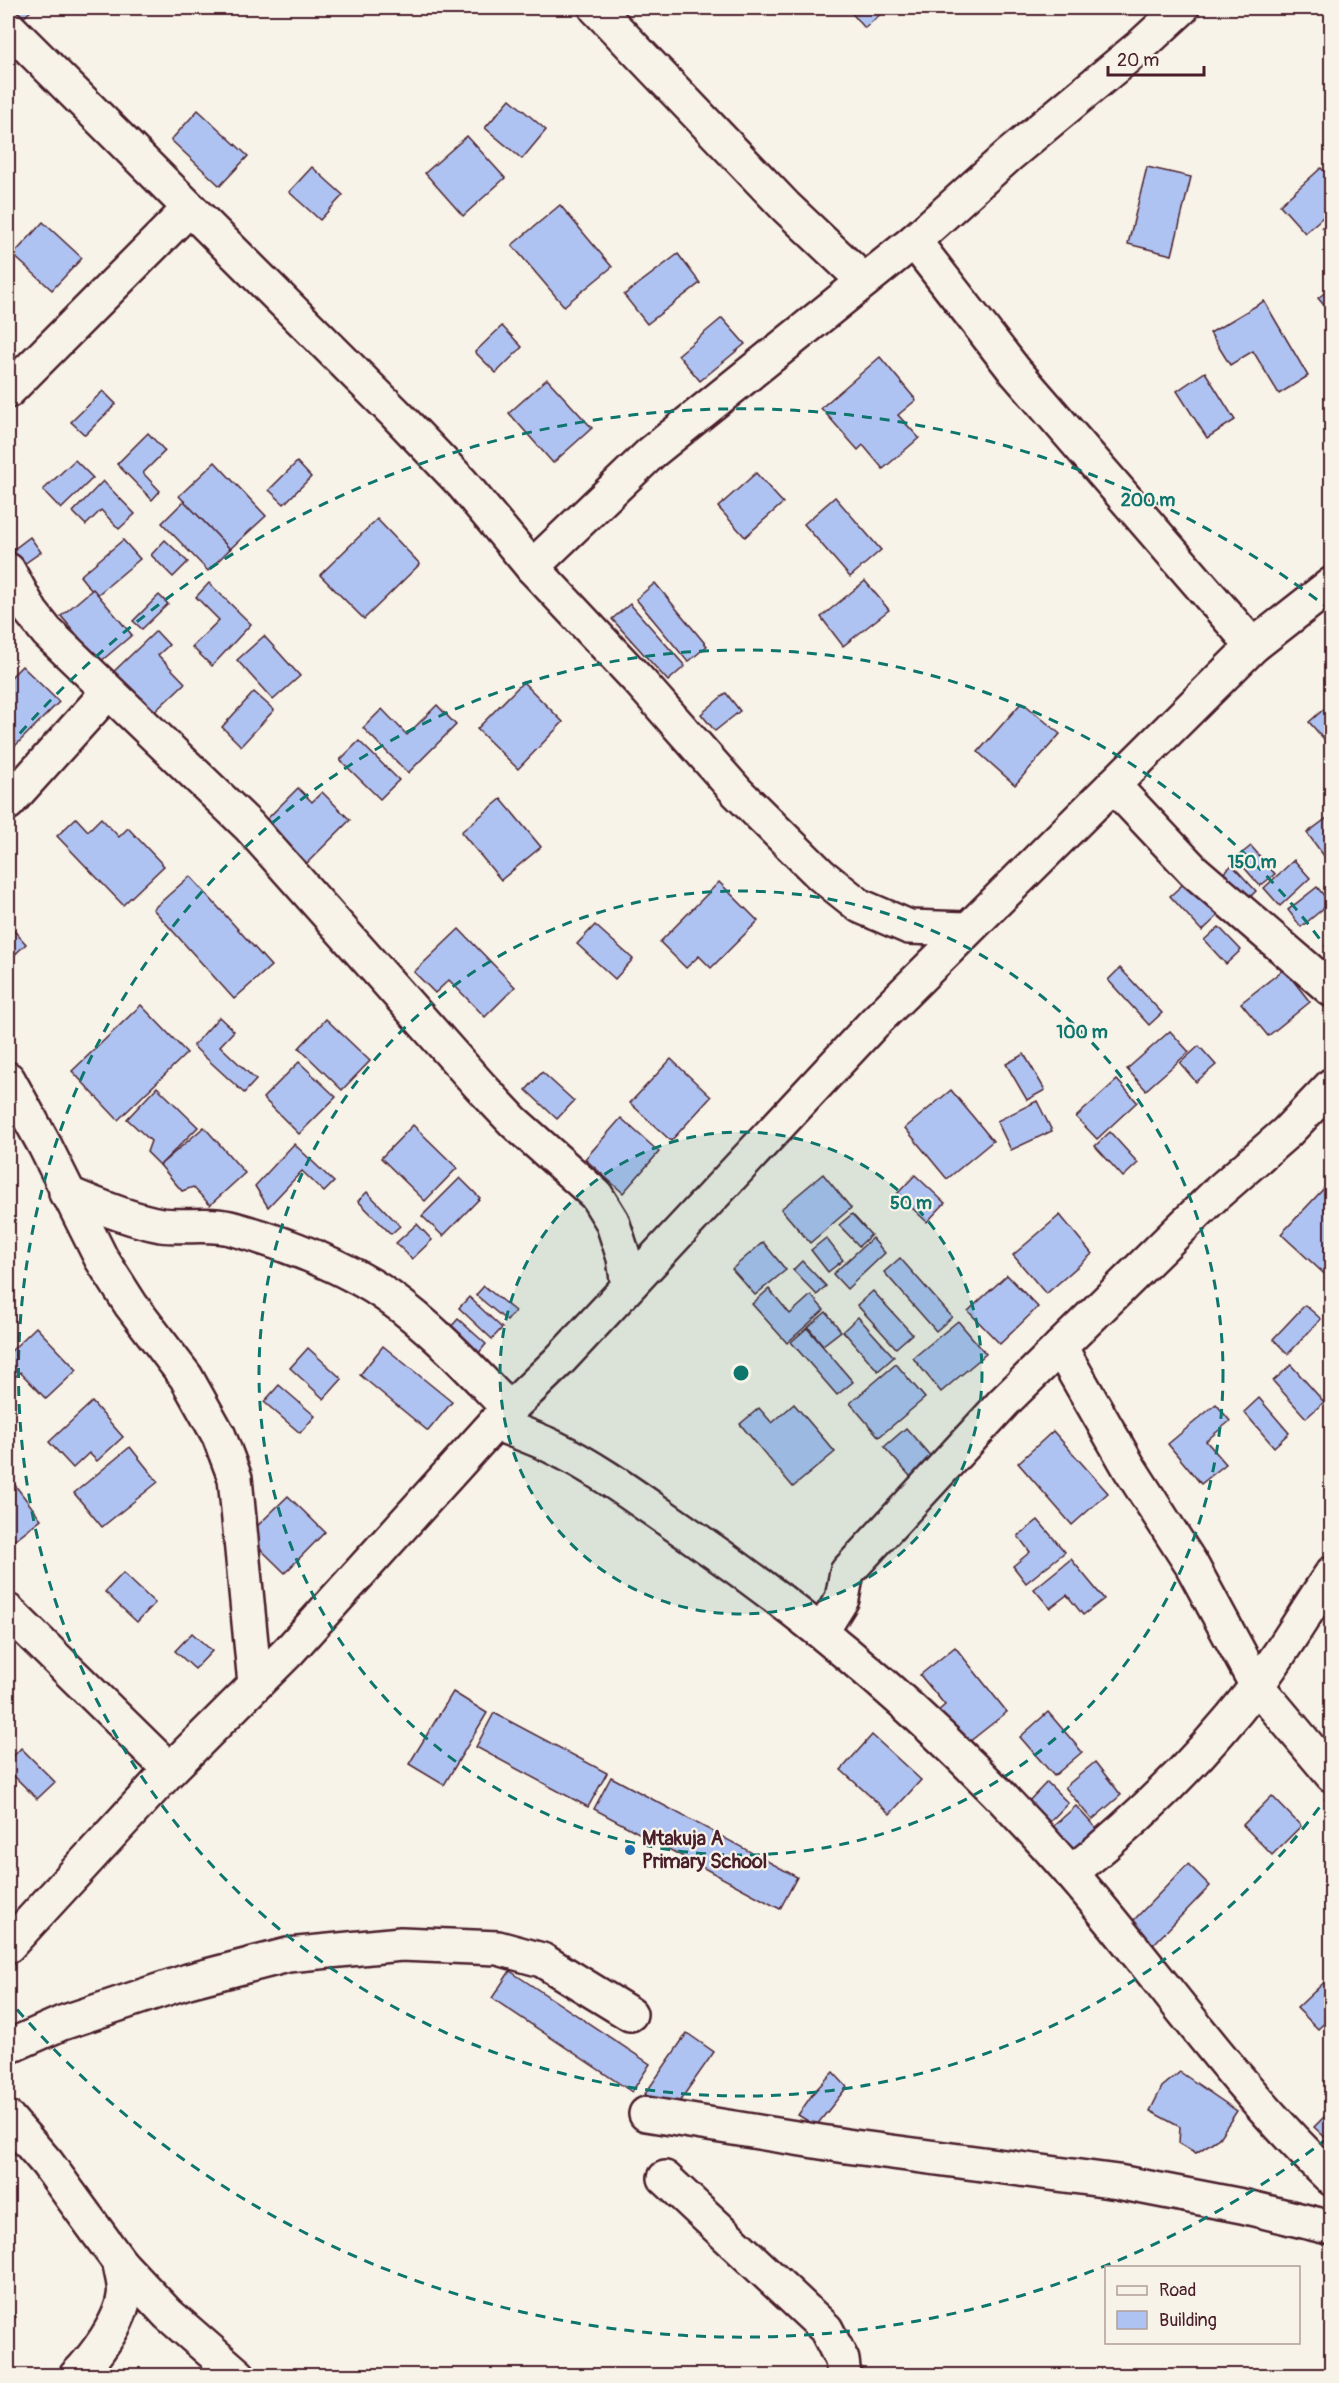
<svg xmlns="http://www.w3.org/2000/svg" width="1339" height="2383" font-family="Pangolin,sans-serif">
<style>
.building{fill:#afc3f2;stroke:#4a1f2b;stroke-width:1.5}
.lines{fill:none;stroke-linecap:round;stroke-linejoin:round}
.minor-casing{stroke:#4a1f2b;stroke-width:38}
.minor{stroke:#f7f3e8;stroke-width:33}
.ring{fill:none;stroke:#0f766e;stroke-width:3;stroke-dasharray:10 8}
.poi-dot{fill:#1f6fb2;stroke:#f7f3e8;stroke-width:2}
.labels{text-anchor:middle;stroke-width:4.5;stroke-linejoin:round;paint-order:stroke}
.poi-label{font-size:20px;font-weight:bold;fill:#4a1f2b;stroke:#f7f3e8;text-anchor:start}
.centre{fill:#0f766e;stroke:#f7f3e8;stroke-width:3}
.ring-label{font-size:18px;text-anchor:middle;font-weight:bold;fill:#0f766e;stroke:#f7f3e8;stroke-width:4.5;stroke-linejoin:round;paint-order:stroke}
</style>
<rect width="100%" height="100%" fill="#f7f3e8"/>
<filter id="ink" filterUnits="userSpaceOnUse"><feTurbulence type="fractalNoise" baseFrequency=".0167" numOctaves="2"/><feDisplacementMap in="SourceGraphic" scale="12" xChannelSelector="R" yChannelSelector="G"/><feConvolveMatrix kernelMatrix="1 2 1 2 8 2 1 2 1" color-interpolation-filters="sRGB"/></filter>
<g filter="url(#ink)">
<g class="building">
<path d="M 8,8 L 34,8 L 20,21 Z"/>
<path d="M 847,8 L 881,8 L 884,11 L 865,28 Z"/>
<path d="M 510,99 L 546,130 L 522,159 L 485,128 Z"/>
<path d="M 198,110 L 248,156 L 220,186 L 171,140 Z"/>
<path d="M 467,136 L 505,178 L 463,216 L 425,173 Z"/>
<path d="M 312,167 L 343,195 L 320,220 L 289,192 Z"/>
<path d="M 1147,167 L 1191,177 L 1172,255 L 1128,244 Z"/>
<path d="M 1321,168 L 1332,179 L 1332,209 L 1305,233 L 1280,205 Z"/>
<path d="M 560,205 L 612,267 L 564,306 L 512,245 Z"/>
<path d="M 1332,217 L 1332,237 L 1322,227 Z"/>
<path d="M 43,222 L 82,258 L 52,290 L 13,255 Z"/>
<path d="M 678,254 L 700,283 L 647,324 L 624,295 Z"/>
<path d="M 1332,287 L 1332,315 L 1318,298 Z"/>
<path d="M 1264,301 L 1308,376 L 1279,394 L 1253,351 L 1230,365 L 1210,333 Z"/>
<path d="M 722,318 L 745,344 L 700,381 L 678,355 Z"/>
<path d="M 502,326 L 522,347 L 496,373 L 475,352 Z"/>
<path d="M 880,357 L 916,400 L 898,415 L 919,438 L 883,469 L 863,445 L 858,450 L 821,408 Z"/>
<path d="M 1205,372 L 1235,420 L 1207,438 L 1177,391 Z"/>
<path d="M 547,379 L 592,428 L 553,463 L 509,413 Z"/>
<path d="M 103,391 L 116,404 L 85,435 L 71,422 Z"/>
<path d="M 148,433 L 165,451 L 143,473 L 160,491 L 152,500 L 117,464 Z"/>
<path d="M 75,460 L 93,478 L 61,509 L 43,490 Z"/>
<path d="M 215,462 L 266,516 L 230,549 L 179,496 Z"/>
<path d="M 297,462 L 311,477 L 284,504 L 269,490 Z"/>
<path d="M 756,473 L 783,503 L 745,537 L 718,507 Z"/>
<path d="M 103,481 L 135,514 L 119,529 L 101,510 L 86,525 L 73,512 Z"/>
<path d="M 835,497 L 881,550 L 850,577 L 804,524 Z"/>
<path d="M 184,501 L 230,549 L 208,571 L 162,523 Z"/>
<path d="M 377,519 L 420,564 L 364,619 L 320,575 Z"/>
<path d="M 30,537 L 41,552 L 24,564 L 13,550 Z"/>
<path d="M 123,540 L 140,559 L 96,596 L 80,576 Z"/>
<path d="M 165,540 L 188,562 L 173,577 L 151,555 Z"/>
<path d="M 865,581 L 889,610 L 843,646 L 821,617 Z"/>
<path d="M 209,583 L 251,624 L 212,666 L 192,647 L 219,620 L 196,597 Z"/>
<path d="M 655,583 L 707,646 L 688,662 L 636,599 Z"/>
<path d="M 93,589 L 132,635 L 100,662 L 61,616 Z"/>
<path d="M 159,595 L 168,604 L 142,629 L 133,621 Z"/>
<path d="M 630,604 L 685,666 L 668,681 L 612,619 Z"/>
<path d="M 156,631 L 169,645 L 158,655 L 185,683 L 148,718 L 108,677 Z"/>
<path d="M 264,636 L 300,676 L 273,700 L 237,660 Z"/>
<path d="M 22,666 L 59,702 L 15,746 L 8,738 L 8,680 Z"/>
<path d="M 523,682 L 563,722 L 518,769 L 477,729 Z"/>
<path d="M 254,692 L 274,710 L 241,746 L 222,727 Z"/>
<path d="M 726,693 L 740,711 L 715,731 L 701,714 Z"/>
<path d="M 1022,702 L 1060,734 L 1015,785 L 978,752 Z"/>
<path d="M 1332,702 L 1332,748 L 1309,722 Z"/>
<path d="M 437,705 L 456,725 L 408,773 L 363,728 L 382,709 L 407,735 Z"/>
<path d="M 359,741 L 399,780 L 380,799 L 340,760 Z"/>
<path d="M 298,788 L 312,802 L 322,792 L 350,820 L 307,863 L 265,821 Z"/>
<path d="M 501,799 L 541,847 L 501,880 L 461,832 Z"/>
<path d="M 76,818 L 88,831 L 101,818 L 119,837 L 128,828 L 164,866 L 123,905 L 57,836 Z"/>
<path d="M 1327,818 L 1332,824 L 1332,857 L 1327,860 L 1307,833 Z"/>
<path d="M 1251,846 L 1275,874 L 1260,886 L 1236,858 Z"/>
<path d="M 1294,860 L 1310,878 L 1280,906 L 1264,888 Z"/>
<path d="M 1232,865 L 1256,891 L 1238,909 L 1214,882 Z"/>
<path d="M 190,876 L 271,966 L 234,999 L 153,909 Z"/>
<path d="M 1190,878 L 1222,912 L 1202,931 L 1170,896 Z"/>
<path d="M 719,882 L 758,921 L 711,968 L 699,956 L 686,968 L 660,942 Z"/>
<path d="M 1317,887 L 1330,903 L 1301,927 L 1288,910 Z"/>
<path d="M 8,924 L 26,944 L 8,961 Z"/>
<path d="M 595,925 L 633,959 L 615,979 L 577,944 Z"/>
<path d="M 1219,927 L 1241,950 L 1226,964 L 1204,940 Z"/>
<path d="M 459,929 L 515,987 L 485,1017 L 449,980 L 435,993 L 414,972 Z"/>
<path d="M 1120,968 L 1162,1013 L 1149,1025 L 1108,980 Z"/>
<path d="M 1284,969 L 1310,1002 L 1268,1036 L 1241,1003 Z"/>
<path d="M 141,1005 L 187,1053 L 118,1120 L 72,1071 Z"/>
<path d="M 219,1017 L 234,1031 L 220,1046 L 256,1080 L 244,1093 L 193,1046 Z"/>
<path d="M 326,1019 L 370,1061 L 342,1090 L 299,1048 Z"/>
<path d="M 1170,1031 L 1189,1052 L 1146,1090 L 1127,1069 Z"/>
<path d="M 1199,1046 L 1216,1065 L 1196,1082 L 1180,1063 Z"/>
<path d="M 1024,1054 L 1045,1090 L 1027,1100 L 1006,1064 Z"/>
<path d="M 671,1059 L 711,1097 L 671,1141 L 630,1103 Z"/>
<path d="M 299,1062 L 336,1097 L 299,1134 L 263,1098 Z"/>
<path d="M 542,1072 L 574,1101 L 557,1119 L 526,1090 Z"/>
<path d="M 1117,1080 L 1137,1102 L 1097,1139 L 1076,1117 Z"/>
<path d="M 157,1087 L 198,1127 L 160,1165 L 147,1152 L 151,1141 L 127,1119 Z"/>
<path d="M 951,1090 L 993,1141 L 947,1179 L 905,1128 Z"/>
<path d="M 1037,1101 L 1052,1131 L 1011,1150 L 997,1121 Z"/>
<path d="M 621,1118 L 659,1152 L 623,1193 L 585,1159 Z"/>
<path d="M 413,1125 L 457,1168 L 425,1201 L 381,1158 Z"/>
<path d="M 204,1127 L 245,1173 L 210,1205 L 193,1187 L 182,1191 L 160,1165 Z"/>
<path d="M 1110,1132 L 1138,1163 L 1123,1177 L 1095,1146 Z"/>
<path d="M 294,1144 L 334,1182 L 324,1192 L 302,1171 L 268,1207 L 255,1186 Z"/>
<path d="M 823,1174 L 851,1208 L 810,1243 L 781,1209 Z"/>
<path d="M 915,1175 L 945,1203 L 927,1222 L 897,1194 Z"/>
<path d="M 460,1178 L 480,1198 L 443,1236 L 422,1216 Z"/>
<path d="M 1332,1180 L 1332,1281 L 1281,1234 Z"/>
<path d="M 367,1192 L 400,1226 L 391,1234 L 358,1201 Z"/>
<path d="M 852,1214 L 871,1235 L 859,1246 L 839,1225 Z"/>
<path d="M 1060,1215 L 1092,1254 L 1046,1294 L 1013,1255 Z"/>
<path d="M 417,1224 L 432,1240 L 412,1259 L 396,1243 Z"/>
<path d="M 826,1238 L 843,1260 L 828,1272 L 811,1250 Z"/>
<path d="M 872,1238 L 885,1253 L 847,1289 L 833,1274 Z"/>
<path d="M 763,1242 L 786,1270 L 755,1295 L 732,1269 Z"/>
<path d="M 900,1258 L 952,1317 L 936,1331 L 884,1272 Z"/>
<path d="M 802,1261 L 826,1286 L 817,1295 L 793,1270 Z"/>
<path d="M 1007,1275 L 1038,1307 L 1000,1344 L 968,1311 Z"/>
<path d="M 484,1286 L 515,1311 L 507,1321 L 476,1295 Z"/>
<path d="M 769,1289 L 790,1314 L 811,1295 L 824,1310 L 787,1343 L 752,1304 Z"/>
<path d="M 873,1291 L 912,1334 L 896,1348 L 857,1305 Z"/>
<path d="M 469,1297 L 502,1328 L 492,1339 L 459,1308 Z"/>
<path d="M 1305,1305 L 1321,1319 L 1288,1354 L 1273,1339 Z"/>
<path d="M 826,1312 L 841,1331 L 823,1345 L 808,1327 Z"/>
<path d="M 858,1317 L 894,1357 L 878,1371 L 843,1331 Z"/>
<path d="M 458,1319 L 486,1344 L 478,1354 L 449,1329 Z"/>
<path d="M 958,1321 L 986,1354 L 941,1392 L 913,1358 Z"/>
<path d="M 36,1327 L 77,1370 L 46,1399 L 20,1372 L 8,1384 L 8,1354 Z"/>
<path d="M 807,1328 L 853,1382 L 837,1395 L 791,1342 Z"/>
<path d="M 383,1346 L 452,1402 L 428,1431 L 360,1375 Z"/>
<path d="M 308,1348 L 342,1379 L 324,1399 L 290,1368 Z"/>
<path d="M 896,1364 L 925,1398 L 879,1437 L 850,1403 Z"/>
<path d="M 1291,1365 L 1324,1402 L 1306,1418 L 1273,1381 Z"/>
<path d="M 279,1385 L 315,1416 L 300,1433 L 264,1402 Z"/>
<path d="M 1259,1398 L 1289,1433 L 1274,1447 L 1244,1412 Z"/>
<path d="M 92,1402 L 123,1437 L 97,1461 L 89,1453 L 73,1468 L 49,1442 Z"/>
<path d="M 794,1404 L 835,1452 L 793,1487 L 740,1424 L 759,1408 L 772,1423 Z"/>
<path d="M 1216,1404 L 1230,1421 L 1206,1441 L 1226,1464 L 1201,1484 L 1168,1444 Z"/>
<path d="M 906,1428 L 940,1467 L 918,1485 L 884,1447 Z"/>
<path d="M 1053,1431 L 1108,1493 L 1072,1525 L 1018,1463 Z"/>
<path d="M 130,1447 L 158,1482 L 102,1527 L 74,1493 Z"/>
<path d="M 8,1476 L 41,1519 L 8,1545 Z"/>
<path d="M 288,1496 L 325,1532 L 285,1573 L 247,1536 Z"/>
<path d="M 1038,1520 L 1065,1552 L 1026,1583 L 1013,1566 L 1030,1552 L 1018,1536 Z"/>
<path d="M 1071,1559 L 1104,1599 L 1083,1615 L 1067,1595 L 1050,1608 L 1034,1589 Z"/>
<path d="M 123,1573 L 155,1603 L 137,1622 L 105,1592 Z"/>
<path d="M 192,1633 L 212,1651 L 195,1669 L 175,1651 Z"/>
<path d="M 955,1647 L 1007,1712 L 964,1746 L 937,1712 L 945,1705 L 920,1675 Z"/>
<path d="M 453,1692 L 487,1713 L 444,1785 L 409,1764 Z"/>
<path d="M 1048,1712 L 1082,1752 L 1054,1776 L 1020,1737 Z"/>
<path d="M 494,1713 L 607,1773 L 588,1807 L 476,1747 Z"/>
<path d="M 872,1735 L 921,1780 L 890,1814 L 841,1770 Z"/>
<path d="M 21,1748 L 55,1782 L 37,1799 L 8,1770 L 8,1762 Z"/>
<path d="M 1095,1762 L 1121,1795 L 1092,1820 L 1065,1787 Z"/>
<path d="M 611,1777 L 797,1877 L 780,1909 L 594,1809 Z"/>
<path d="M 1047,1782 L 1068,1803 L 1048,1824 L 1027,1803 Z"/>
<path d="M 1272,1796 L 1301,1826 L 1272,1855 L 1243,1825 Z"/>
<path d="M 1076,1806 L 1101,1834 L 1074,1858 L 1049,1830 Z"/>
<path d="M 1188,1864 L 1210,1886 L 1151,1947 L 1129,1925 Z"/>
<path d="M 510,1971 L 650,2064 L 632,2092 L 492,1998 Z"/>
<path d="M 1332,1975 L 1332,2016 L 1318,2029 L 1297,2008 Z"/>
<path d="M 687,2033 L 714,2052 L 672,2112 L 645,2094 Z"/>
<path d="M 833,2072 L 847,2087 L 816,2126 L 798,2115 L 814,2092 Z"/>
<path d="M 1180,2072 L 1237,2111 L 1219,2138 L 1196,2153 L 1179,2143 L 1180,2127 L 1150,2111 L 1162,2087 Z"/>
<path d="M 1332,2109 L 1332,2144 L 1314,2127 Z"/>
<path d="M 8,2307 L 16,2317 L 8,2325 Z"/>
</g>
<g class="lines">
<defs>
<g id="minor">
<path d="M 596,8 L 786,207 L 864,281"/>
<path d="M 8,27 L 395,413 L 462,483 L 532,567 L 640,682 L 737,792 L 821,875 L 860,906 L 909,927 L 966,929"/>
<path d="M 914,241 L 1015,371 L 1253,646"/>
<path d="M 8,391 L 189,209"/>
<path d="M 532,567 L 651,453 L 914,241 L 1008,156 L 1144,43 L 1182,8"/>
<path d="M 8,570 L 31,612 L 47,632 L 249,826 L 480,1086 L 514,1122 L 596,1195 L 612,1221 L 624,1258 L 628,1286"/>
<path d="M 1113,785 L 1194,871 L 1332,990"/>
<path d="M 8,803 L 108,692"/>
<path d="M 8,1079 L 45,1146 L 101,1258 L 131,1305 L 186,1377 L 219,1436 L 235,1478 L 255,1684"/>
<path d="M 66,1193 C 97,1205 128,1219 161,1225 C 186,1228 210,1222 234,1229 C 284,1243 347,1267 389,1297 C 434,1329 471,1370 509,1409"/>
<path d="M 1060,1347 L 1130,1469 L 1191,1564 L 1257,1686 L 1332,1775"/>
<path d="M 495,1423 C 514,1431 535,1438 553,1447 C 603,1471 647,1506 693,1537 C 833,1633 961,1746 1072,1874 C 1159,1975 1235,2087 1332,2179"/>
<path d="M 8,1611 L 170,1770"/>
<path d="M 822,1631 L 842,1599 L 847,1572 L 1004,1402 L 1216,1194 L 1287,1132 L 1332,1085"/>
<path d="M 1071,1873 C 1140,1818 1201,1758 1255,1688 C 1283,1652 1306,1611 1332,1573"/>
<path d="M 8,1946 L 170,1770 L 289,1651 L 495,1423 L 558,1362 L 874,1023 L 1253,646 L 1332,584"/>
<path d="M 8,2047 L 62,2023 L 188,1981 L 288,1955 L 401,1944 L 498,1948 L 542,1960 L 630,2014"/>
<path d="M 646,2114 L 846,2146 L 1118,2182 L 1242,2206 L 1332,2228"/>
<path d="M 8,2118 L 47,2163 L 120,2263 L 168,2314 L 239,2376"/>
<path d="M 665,2178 L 826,2329 L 842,2360 L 844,2376"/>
<path d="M 76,2376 C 94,2358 121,2322 124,2296 C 126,2286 121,2273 120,2263"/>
</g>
</defs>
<use href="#minor" class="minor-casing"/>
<use href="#minor" class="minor"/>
</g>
</g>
<circle cx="741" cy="1373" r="241" fill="#0f766e" fill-opacity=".12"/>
<g class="ring">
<circle cx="741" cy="1373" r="241"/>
<circle cx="741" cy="1373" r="482"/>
<path d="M1330 1793A723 723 0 1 1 1330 953"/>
<path d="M1328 2138A964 964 0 0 1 8 1999M8 747A964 964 0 0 1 1328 608"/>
</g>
<circle class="poi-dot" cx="630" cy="1850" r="6"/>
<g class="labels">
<g class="poi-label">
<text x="642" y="1845">Mtakuja A<tspan x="642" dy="23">Primary School</tspan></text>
</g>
</g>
<circle cx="741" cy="1373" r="9" class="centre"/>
<g class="ring-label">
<text x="1148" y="506">200 m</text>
<text x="1252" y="868">150 m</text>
<text x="1082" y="1038">100 m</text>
<text x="911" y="1209">50 m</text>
</g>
<rect width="1339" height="2383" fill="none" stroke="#f7f3e8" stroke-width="30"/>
<rect x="15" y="15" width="1309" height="2353" fill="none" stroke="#4a1f2b" stroke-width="2" filter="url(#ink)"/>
<rect x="1105" y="2266" width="195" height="78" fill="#f7f3e8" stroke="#b29e9c" stroke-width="1.5"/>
<rect x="1117" y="2286" width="30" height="9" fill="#f7f3e8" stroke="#b29e9c" stroke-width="1.5"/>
<text x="1159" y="2296" font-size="18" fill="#4a1f2b">Road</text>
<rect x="1117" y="2311" width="30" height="18" fill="#afc3f2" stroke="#b29e9c" stroke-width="1.5"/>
<text x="1159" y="2326" font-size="18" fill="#4a1f2b">Building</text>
<path d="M1108 66v9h96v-9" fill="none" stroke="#4a1f2b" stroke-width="3"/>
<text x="1117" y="66" font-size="18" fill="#4a1f2b" stroke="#f7f3e8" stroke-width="4.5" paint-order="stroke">20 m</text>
</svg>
